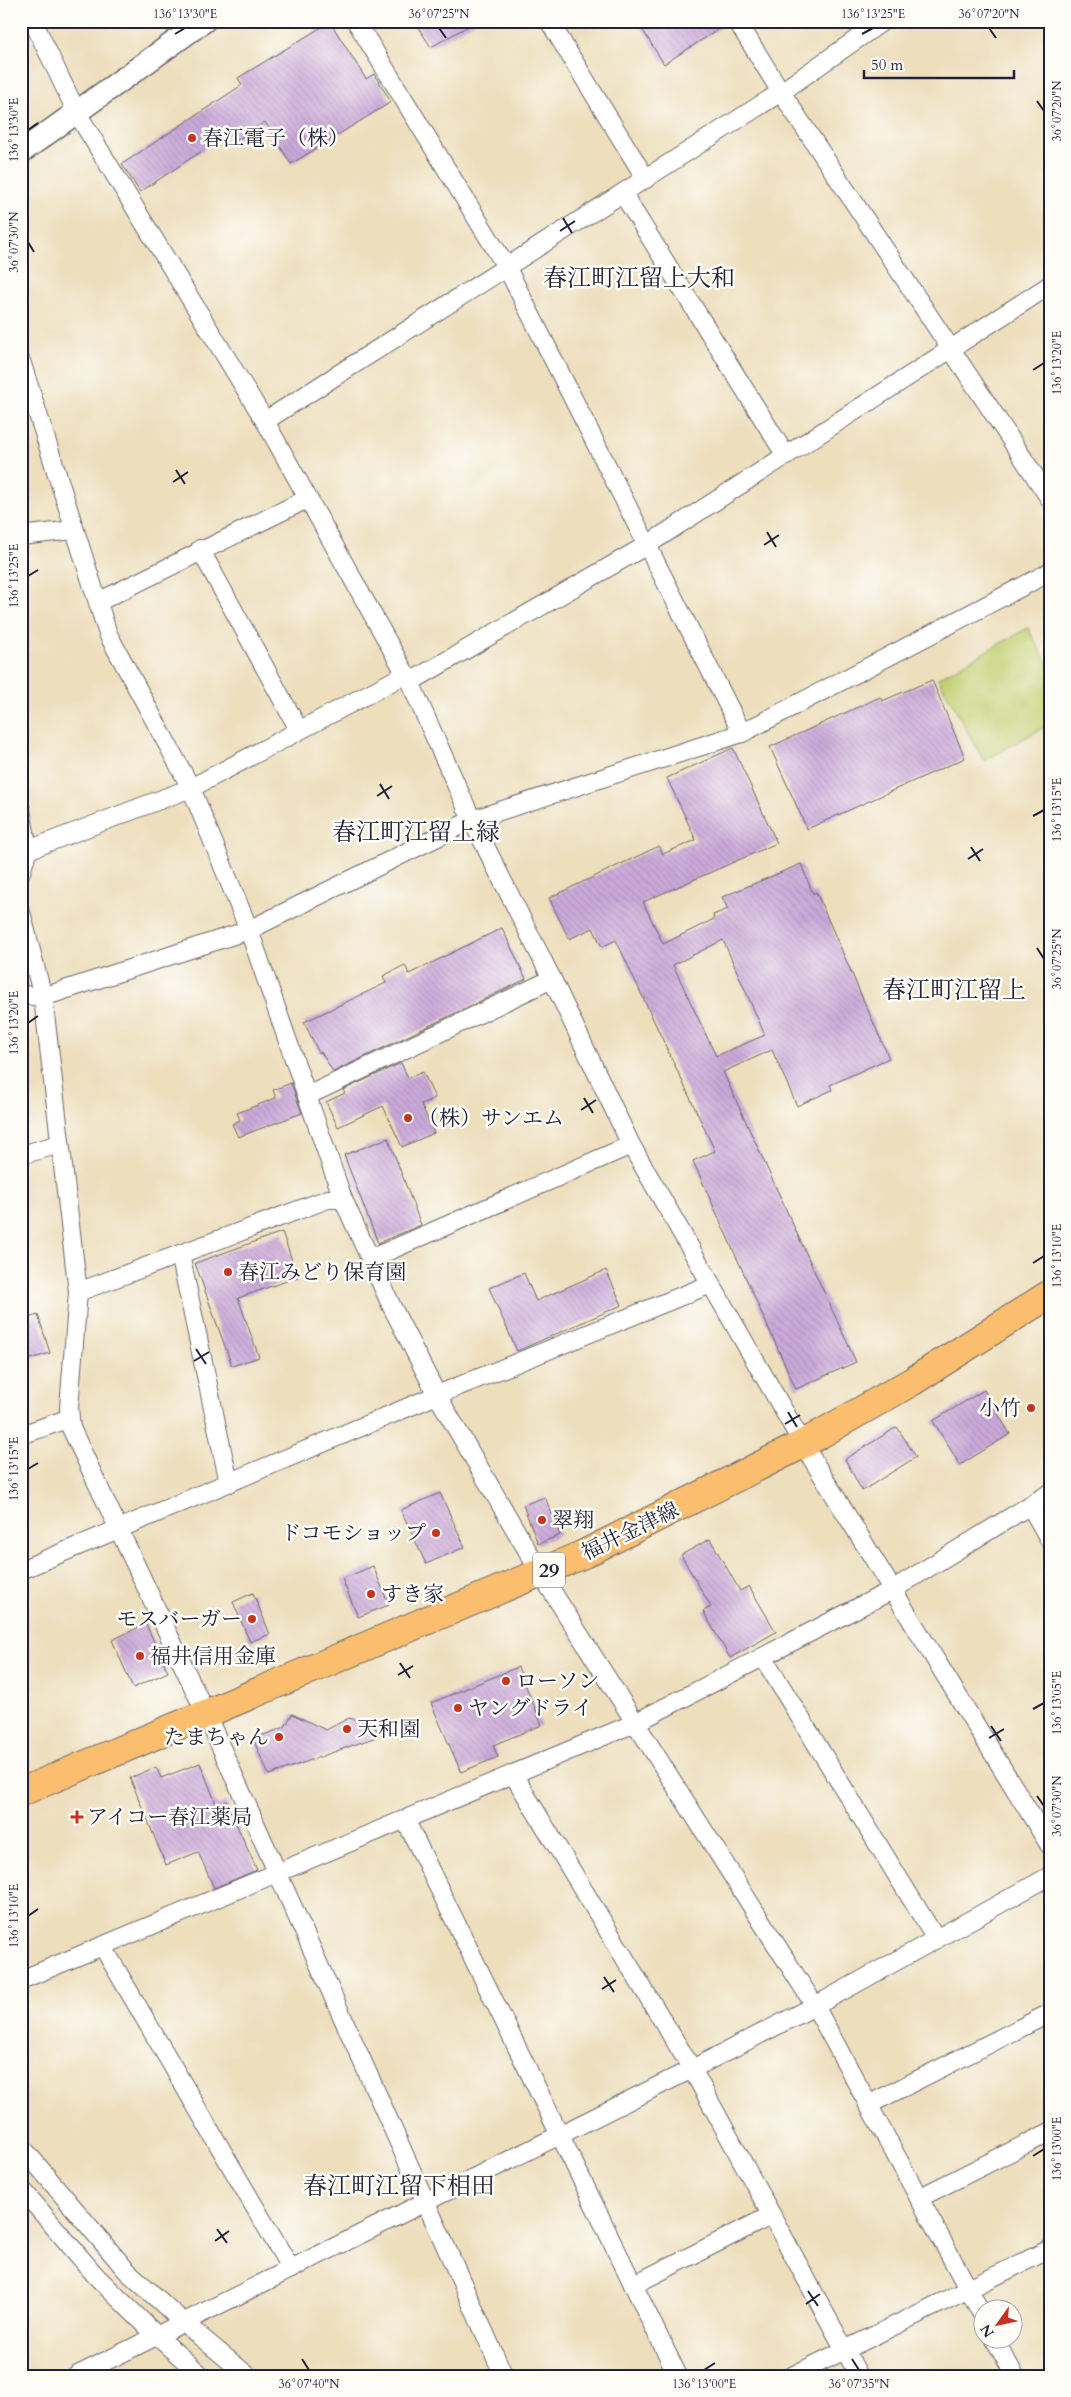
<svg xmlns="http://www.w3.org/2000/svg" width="1071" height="2397" font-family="Cardo,'Noto Serif JP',serif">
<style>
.pitch{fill:#c1ce70;stroke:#727856}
.building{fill:url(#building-back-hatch);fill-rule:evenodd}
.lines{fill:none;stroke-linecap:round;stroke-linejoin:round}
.minor-casing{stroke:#696468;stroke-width:20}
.tertiary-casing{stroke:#696468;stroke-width:25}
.primary-casing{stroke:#696468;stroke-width:30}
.minor{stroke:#fff;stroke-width:18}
.tertiary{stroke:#fff;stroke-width:22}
.primary{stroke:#fabe6e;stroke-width:28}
.ticks{fill:none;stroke:#22223b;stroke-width:2}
.poi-dot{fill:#c8321e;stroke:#fdfcf7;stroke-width:2}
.labels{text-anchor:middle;stroke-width:5;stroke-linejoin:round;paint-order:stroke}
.shield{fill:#fdfcf7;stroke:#646373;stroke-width:1}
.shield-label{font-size:20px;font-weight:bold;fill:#22223b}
.poi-label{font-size:21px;fill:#22223b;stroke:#fdfcf7;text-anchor:start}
.street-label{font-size:21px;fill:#22223b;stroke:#fdfcf7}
.quarter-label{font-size:24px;fill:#22223b;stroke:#fdfcf7}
.neatline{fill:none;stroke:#22223b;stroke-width:2}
.ticks-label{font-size:12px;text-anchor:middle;fill:#22223b}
</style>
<defs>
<pattern id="building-back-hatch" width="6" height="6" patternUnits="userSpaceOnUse" patternTransform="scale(1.25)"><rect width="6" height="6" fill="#cba9d9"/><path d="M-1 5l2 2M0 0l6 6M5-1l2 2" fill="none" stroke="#ae91bb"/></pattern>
</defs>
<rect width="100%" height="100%" fill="#fdfcf7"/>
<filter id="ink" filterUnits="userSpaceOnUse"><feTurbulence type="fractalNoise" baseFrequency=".02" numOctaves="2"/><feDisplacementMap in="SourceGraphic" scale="10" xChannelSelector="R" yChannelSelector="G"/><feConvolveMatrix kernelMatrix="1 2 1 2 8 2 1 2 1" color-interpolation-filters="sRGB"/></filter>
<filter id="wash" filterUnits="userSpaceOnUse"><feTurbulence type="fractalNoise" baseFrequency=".0096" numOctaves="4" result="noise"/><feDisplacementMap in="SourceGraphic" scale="20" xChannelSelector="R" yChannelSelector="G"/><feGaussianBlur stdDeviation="1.12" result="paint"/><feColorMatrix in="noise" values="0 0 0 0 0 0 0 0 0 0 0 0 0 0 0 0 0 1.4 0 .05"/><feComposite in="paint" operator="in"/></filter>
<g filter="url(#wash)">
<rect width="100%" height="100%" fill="#eddebc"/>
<path class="pitch" d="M 1028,628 L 1050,668 L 1050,724 L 984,761 L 938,678 Z"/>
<g id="blocks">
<g class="building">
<path d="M 414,21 L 477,21 L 431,47 Z"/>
<path d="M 637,21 L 726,21 L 727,24 L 664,64 Z"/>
<path d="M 330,22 L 366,79 L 374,74 L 391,102 L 291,164 L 265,122 L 234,142 L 229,133 L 140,192 L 122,164 L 242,85 L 238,78 Z"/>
<path d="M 932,680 L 965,758 L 807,829 L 770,747 L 880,697 L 882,701 Z"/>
<path d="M 733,748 L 777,843 L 643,902 L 663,944 L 714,919 L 713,915 L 728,909 L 722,897 L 801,864 L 813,894 L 816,892 L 889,1058 L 830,1085 L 832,1090 L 797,1106 L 772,1050 L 723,1072 L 856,1362 L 796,1389 L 693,1161 L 715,1151 L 616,940 L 602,947 L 593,928 L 569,939 L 549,898 L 659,846 L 663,854 L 696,840 L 667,778 ZM 723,940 L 765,1035 L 716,1056 L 673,965 Z"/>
<path d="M 502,928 L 526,979 L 333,1072 L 321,1052 L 319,1053 L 304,1022 L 386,983 L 383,976 L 405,965 L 409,974 Z"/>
<path d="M 401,1063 L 408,1078 L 423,1072 L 435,1098 L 421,1104 L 434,1133 L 402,1147 L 383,1106 L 338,1127 L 326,1102 L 345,1093 L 343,1090 Z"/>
<path d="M 291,1083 L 302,1113 L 238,1137 L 232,1124 L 240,1120 L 237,1113 L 276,1098 L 273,1090 Z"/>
<path d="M 388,1138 L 421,1225 L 378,1243 L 344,1155 Z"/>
<path d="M 282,1232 L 298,1277 L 238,1298 L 259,1357 L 232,1366 L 195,1263 Z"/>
<path d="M 606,1270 L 622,1305 L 517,1351 L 489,1288 L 524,1273 L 536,1301 Z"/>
<path d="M 38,1315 L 50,1353 L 21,1362 L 21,1320 Z"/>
<path d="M 984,1390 L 1010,1434 L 960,1465 L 933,1421 Z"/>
<path d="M 897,1427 L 916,1457 L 862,1491 L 845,1459 Z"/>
<path d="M 440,1493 L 465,1547 L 426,1564 L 401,1510 Z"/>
<path d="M 545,1497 L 560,1535 L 538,1544 L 523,1505 Z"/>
<path d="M 710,1539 L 740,1591 L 749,1586 L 776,1632 L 730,1658 L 703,1611 L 711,1607 L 681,1555 Z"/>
<path d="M 373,1566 L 389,1605 L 358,1617 L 342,1579 Z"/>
<path d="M 253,1593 L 270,1634 L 250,1642 L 233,1602 Z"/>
<path d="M 146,1624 L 168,1672 L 133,1688 L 112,1640 Z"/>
<path d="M 518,1667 L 542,1725 L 493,1745 L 498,1757 L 461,1772 L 431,1703 Z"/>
<path d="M 292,1714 L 326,1730 L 349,1718 L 374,1724 L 379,1736 L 269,1775 L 253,1739 L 285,1727 Z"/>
<path d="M 200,1763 L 217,1806 L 226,1801 L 257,1870 L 214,1888 L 198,1852 L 166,1865 L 130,1778 L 156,1767 L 161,1778 Z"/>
</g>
</g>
</g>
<g filter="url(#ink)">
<use href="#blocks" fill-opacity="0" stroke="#696468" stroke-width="1"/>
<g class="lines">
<defs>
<g id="minor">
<path d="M 33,21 L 77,113 L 265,421 L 410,682 L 472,820 L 552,979 L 631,1145 L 803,1444 L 1050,1846"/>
<path d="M 356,21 L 507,268 L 742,733"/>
<path d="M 549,21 L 646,179"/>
<path d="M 737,21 L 781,92 L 1050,499"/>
<path d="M 623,194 L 786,456"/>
<path d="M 21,361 L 108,634 L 191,788 L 249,930 L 343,1199 L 392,1307 L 437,1395 L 541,1574 L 815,2006 L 984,2318"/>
<path d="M 265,421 L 781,92 L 883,21"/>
<path d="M 21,536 L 73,530"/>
<path d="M 200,549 L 299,730"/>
<path d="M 98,602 L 307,499"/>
<path d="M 410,682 L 647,545 L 1050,285"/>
<path d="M 21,810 L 28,850 L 21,872"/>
<path d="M 28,850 L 191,788 L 406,674"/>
<path d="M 21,912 L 43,997 L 78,1292 L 69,1408 L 71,1428 L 206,1714 L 504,2376"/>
<path d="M 21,995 L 43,997 L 249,930 L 472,820 L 742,733 L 1050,572"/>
<path d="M 307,1096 L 552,979"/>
<path d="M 21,1155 L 60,1144"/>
<path d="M 180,1254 L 229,1483"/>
<path d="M 370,1259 L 631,1145"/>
<path d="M 78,1292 L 328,1199 L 343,1199"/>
<path d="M 21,1435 L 70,1418"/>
<path d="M 1030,1505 L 1050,1541"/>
<path d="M 21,1570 L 437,1395 L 711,1284"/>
<path d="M 763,1657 L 936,1939"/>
<path d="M 513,1774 L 692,2069 L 859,2376"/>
<path d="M 405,1819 L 678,2376"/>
<path d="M 103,1947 L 291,2269"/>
<path d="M 21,1980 L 635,1723 L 892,1590 L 1050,1493"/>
<path d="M 868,2105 L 1050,2013"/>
<path d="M 21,2146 L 126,2270 L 184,2323 L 248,2376"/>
<path d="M 21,2188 L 96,2276 L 157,2336 L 202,2376"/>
<path d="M 919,2198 L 1050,2132"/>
<path d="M 633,2285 L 772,2215"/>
<path d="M 995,2340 L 1015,2376"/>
<path d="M 76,2376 L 692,2069 L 815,2006 L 1050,1876"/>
<path d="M 792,2376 L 1050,2249"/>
</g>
<path id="tertiary" d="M 21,152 L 204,21"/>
<path id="primary" d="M 21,1792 L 584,1554 L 803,1444 L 913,1381 L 1050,1294"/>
</defs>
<use href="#minor" class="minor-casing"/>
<use href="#tertiary" class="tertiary-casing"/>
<use href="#primary" class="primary-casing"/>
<use href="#minor" class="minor"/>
<use href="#tertiary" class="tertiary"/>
<use href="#primary" class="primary"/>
</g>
</g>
<path class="ticks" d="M 439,28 L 446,38M 989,28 L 996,38M 175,34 L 185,28M 862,34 L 873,28M 1037,101 L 1044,111M 28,130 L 38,123M 563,218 L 572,233M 560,231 L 575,221M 28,242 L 34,252M 1033,370 L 1044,363M 176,470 L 185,484M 173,482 L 188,472M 767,532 L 776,547M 764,545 L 779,535M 28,576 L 38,570M 380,784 L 389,799M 377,796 L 392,786M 1033,816 L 1044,810M 971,847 L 980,861M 968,859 L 983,849M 1037,948 L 1044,959M 28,1023 L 38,1016M 584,1098 L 593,1113M 581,1110 L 596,1100M 1033,1263 L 1044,1256M 196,1349 L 206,1364M 194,1361 L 209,1352M 788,1412 L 797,1427M 785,1424 L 800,1415M 28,1469 L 38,1463M 400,1663 L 410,1678M 398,1675 L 413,1666M 1033,1709 L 1044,1703M 991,1726 L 1001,1741M 989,1738 L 1004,1729M 1037,1796 L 1044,1806M 28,1916 L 38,1909M 604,1977 L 614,1992M 602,1989 L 616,1980M 1033,2156 L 1044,2149M 217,2229 L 227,2243M 215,2241 L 229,2231M 808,2291 L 818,2306M 806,2304 L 820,2294M 302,2359 L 309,2370M 852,2359 L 859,2370M 704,2370 L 715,2363"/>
<g class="poi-dot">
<circle cx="192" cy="138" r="5"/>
<circle cx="408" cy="1118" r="5"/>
<circle cx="228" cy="1272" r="5"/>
<circle cx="1031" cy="1408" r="5"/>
<circle cx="542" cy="1520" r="5"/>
<circle cx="436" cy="1533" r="5"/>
<circle cx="371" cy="1594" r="5"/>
<circle cx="252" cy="1619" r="5"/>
<circle cx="140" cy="1656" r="5"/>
<circle cx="506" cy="1681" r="5"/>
<circle cx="458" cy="1708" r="5"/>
<circle cx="347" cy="1729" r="5"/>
<circle cx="279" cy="1737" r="5"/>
<path d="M74.5 1809.5h5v5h5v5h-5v5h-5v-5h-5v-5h5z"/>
</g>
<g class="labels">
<rect class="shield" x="533" y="1552.5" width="32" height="35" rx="4"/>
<g class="shield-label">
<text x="549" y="1577">29</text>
</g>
<g class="poi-label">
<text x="202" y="145">春江電子（株）</text>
<text x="418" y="1125">（株）サンエム</text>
<text x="238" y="1279">春江みどり保育園</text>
<text x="1021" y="1415" text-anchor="end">小竹</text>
<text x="552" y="1527">翠翔</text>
<text x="426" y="1540" text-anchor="end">ドコモショップ</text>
<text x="381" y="1601">すき家</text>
<text x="242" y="1626" text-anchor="end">モスバーガー</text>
<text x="150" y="1663">福井信用金庫</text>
<text x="516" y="1688">ローソン</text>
<text x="468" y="1715">ヤングドライ</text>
<text x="357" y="1736">天和園</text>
<text x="269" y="1744" text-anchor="end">たまちゃん</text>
<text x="87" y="1824">アイコー春江薬局</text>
</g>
<g class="street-label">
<text transform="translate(630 1531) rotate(-26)" y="7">福井金津線</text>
</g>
<g class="quarter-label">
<text x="639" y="286">春江町江留上大和</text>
<text x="416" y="840">春江町江留上緑</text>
<text x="954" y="998">春江町江留上</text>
<text x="399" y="2194">春江町江留下相田</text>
</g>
</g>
<rect width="1071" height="2397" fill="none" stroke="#fdfcf7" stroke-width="55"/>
<g transform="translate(998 2324) rotate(237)"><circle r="24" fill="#fdfcf7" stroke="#a5a5ac"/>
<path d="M0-4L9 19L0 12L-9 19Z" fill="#c8321e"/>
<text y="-8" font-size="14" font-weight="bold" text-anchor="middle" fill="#22223b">N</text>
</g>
<path d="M864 70v8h150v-8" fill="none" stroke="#22223b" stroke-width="2.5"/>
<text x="871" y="70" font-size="15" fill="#22223b" stroke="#fdfcf7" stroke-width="4" paint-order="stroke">50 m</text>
<rect x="28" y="28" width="1016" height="2342" class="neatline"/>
<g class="ticks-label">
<text x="185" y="18">136°13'30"E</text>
<text x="439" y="18">36°07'25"N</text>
<text x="873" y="18">136°13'25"E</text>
<text x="989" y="18">36°07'20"N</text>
<text transform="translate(1057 111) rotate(-90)" y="4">36°07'20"N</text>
<text transform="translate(14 130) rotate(-90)" y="4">136°13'30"E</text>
<text transform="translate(14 242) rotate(-90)" y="4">36°07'30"N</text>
<text transform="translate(1057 363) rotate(-90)" y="4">136°13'20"E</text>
<text transform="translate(14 576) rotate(-90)" y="4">136°13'25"E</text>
<text transform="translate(1057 810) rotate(-90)" y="4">136°13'15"E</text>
<text transform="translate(1057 959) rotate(-90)" y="4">36°07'25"N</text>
<text transform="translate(14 1023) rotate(-90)" y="4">136°13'20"E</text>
<text transform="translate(1057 1256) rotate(-90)" y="4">136°13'10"E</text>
<text transform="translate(14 1469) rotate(-90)" y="4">136°13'15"E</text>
<text transform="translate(1057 1703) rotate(-90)" y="4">136°13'05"E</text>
<text transform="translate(1057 1806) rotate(-90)" y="4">36°07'30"N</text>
<text transform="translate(14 1916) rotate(-90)" y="4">136°13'10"E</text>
<text transform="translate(1057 2149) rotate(-90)" y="4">136°13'00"E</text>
<text x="309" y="2388">36°07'40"N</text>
<text x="704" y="2388">136°13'00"E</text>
<text x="859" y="2388">36°07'35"N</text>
</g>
</svg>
